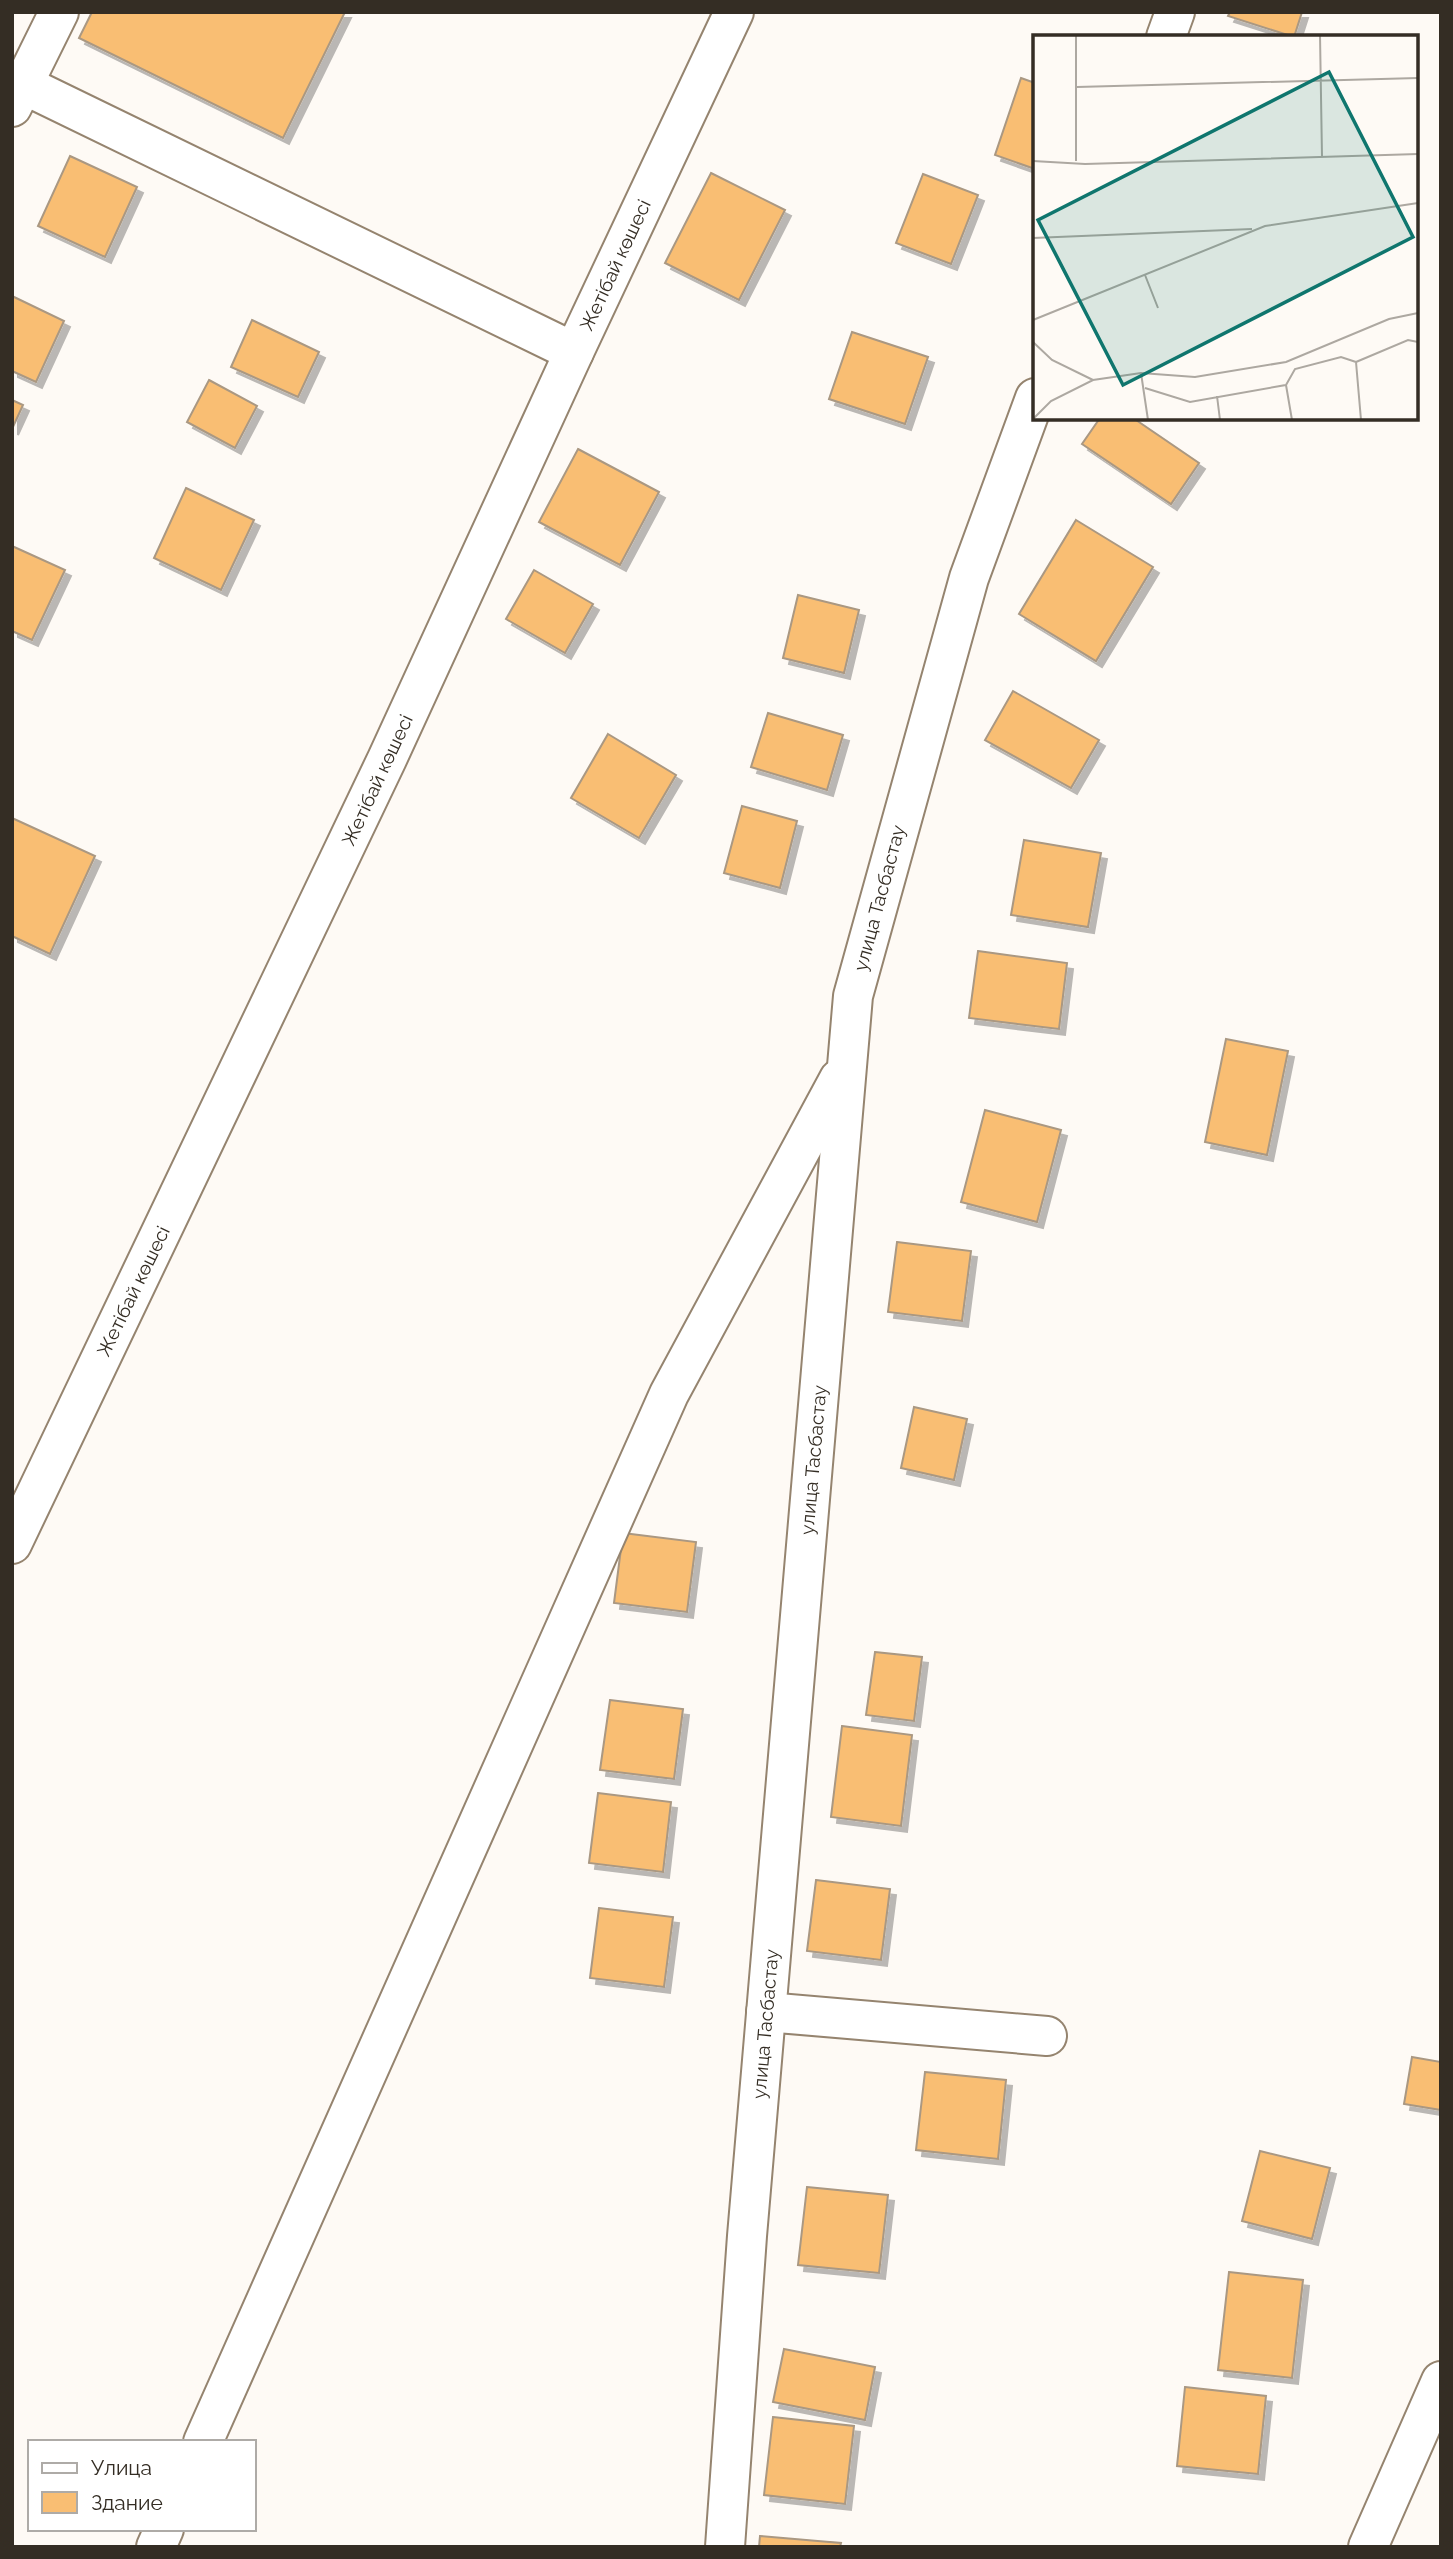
<svg xmlns="http://www.w3.org/2000/svg" width="1453" height="2559" font-family="Raleway,sans-serif">
<style>
.building{fill:#f9be73;stroke:#aa9882;stroke-width:2;filter:url(#shadow)}
.lines{fill:none;stroke-linecap:round;stroke-linejoin:round}
.minor-casing{stroke:#95846f;stroke-width:42}
.minor{stroke:#fff;stroke-width:38}
.labels{text-anchor:middle;stroke-width:7;stroke-linejoin:round;paint-order:stroke}
.street-label{font-size:19px;fill:#342d24;stroke:#fff}
.inset-road{fill:none;stroke:#ada8a1;stroke-width:2}
.view{fill:#0f766e;fill-opacity:0.15;stroke:#0f766e;stroke-width:3.5}
.inset-edge{fill:none;stroke:#342d24;stroke-width:3.5}
</style>
<defs>
<filter id="shadow"><feDropShadow dx="6" dy="6" stdDeviation="0" flood-color="#0004"/></filter>
</defs>
<rect width="100%" height="100%" fill="#fefaf5"/>
<g class="building">
<path d="M 92,12 L 345,12 L 283,138 L 79,38 Z"/>
<path d="M 1230,12 L 1302,12 L 1294,37 L 1228,16 Z"/>
<path d="M 1021,78 L 1035,83 L 1035,169 L 995,155 Z"/>
<path d="M 70,156 L 137,187 L 105,257 L 38,226 Z"/>
<path d="M 711,173 L 785,210 L 739,300 L 665,263 Z"/>
<path d="M 923,174 L 978,195 L 951,264 L 896,243 Z"/>
<path d="M 12,296 L 64,321 L 36,382 L 12,371 Z"/>
<path d="M 252,320 L 319,352 L 298,397 L 231,367 Z"/>
<path d="M 852,332 L 928,357 L 905,424 L 829,399 Z"/>
<path d="M 209,380 L 257,406 L 235,448 L 187,422 Z"/>
<path d="M 12,400 L 23,405 L 12,429 Z"/>
<path d="M 1100,418 L 1133,418 L 1199,463 L 1171,504 L 1082,444 Z"/>
<path d="M 578,449 L 659,492 L 620,565 L 539,522 Z"/>
<path d="M 186,488 L 254,520 L 221,590 L 154,558 Z"/>
<path d="M 1076,520 L 1153,567 L 1096,661 L 1019,614 Z"/>
<path d="M 12,546 L 65,570 L 32,640 L 12,631 Z"/>
<path d="M 534,570 L 593,604 L 565,653 L 506,619 Z"/>
<path d="M 798,595 L 859,610 L 844,673 L 783,658 Z"/>
<path d="M 1013,691 L 1099,740 L 1071,788 L 985,740 Z"/>
<path d="M 768,713 L 843,735 L 827,790 L 751,767 Z"/>
<path d="M 608,734 L 676,775 L 639,838 L 571,798 Z"/>
<path d="M 742,806 L 797,821 L 780,888 L 724,873 Z"/>
<path d="M 12,818 L 95,856 L 50,954 L 12,936 Z"/>
<path d="M 1024,840 L 1101,853 L 1088,927 L 1011,915 Z"/>
<path d="M 978,951 L 1067,963 L 1059,1029 L 969,1018 Z"/>
<path d="M 1226,1039 L 1288,1051 L 1267,1155 L 1205,1142 Z"/>
<path d="M 985,1110 L 1061,1130 L 1037,1222 L 961,1202 Z"/>
<path d="M 897,1242 L 971,1251 L 962,1321 L 888,1312 Z"/>
<path d="M 914,1407 L 967,1419 L 954,1480 L 901,1468 Z"/>
<path d="M 623,1533 L 696,1542 L 687,1612 L 614,1603 Z"/>
<path d="M 875,1652 L 922,1657 L 914,1721 L 866,1715 Z"/>
<path d="M 610,1700 L 683,1709 L 674,1779 L 600,1770 Z"/>
<path d="M 842,1726 L 912,1735 L 901,1826 L 831,1817 Z"/>
<path d="M 598,1793 L 671,1802 L 663,1872 L 589,1863 Z"/>
<path d="M 816,1880 L 890,1889 L 881,1960 L 807,1951 Z"/>
<path d="M 599,1908 L 673,1917 L 664,1987 L 590,1978 Z"/>
<path d="M 1412,2057 L 1441,2062 L 1441,2110 L 1404,2104 Z"/>
<path d="M 925,2072 L 1006,2080 L 998,2159 L 916,2150 Z"/>
<path d="M 1260,2151 L 1330,2168 L 1312,2239 L 1242,2221 Z"/>
<path d="M 807,2187 L 888,2195 L 879,2273 L 798,2265 Z"/>
<path d="M 1229,2272 L 1303,2280 L 1292,2378 L 1218,2370 Z"/>
<path d="M 784,2349 L 875,2367 L 865,2420 L 773,2402 Z"/>
<path d="M 1185,2387 L 1266,2396 L 1258,2474 L 1177,2466 Z"/>
<path d="M 773,2417 L 854,2426 L 845,2504 L 764,2495 Z"/>
<path d="M 760,2536 L 841,2543 L 840,2547 L 759,2547 Z"/>
</g>
<g class="lines">
<defs>
<g id="minor">
<path d="M 1166,37 L 1175,12"/>
<path d="M 12,79 L 574,352"/>
<path d="M 12,107 L 59,12"/>
<path d="M 12,1544 L 387,759 L 574,352 L 734,12"/>
<path d="M 766,2012 L 1047,2036"/>
<path d="M 203,2442 L 669,1394 L 839,1079"/>
<path d="M 156,2547 L 164,2529"/>
<path d="M 725,2547 L 747,2236 L 853,996 L 969,578 L 1035,398"/>
<path d="M 1368,2547 L 1441,2381"/>
</g>
</defs>
<use href="#minor" class="minor-casing"/>
<use href="#minor" class="minor"/>
</g>
<g class="labels">
<g class="street-label">
<text transform="translate(615 265) rotate(-65)" y="7">Жетібай көшесі</text>
<text transform="translate(377 780) rotate(-65)" y="7">Жетібай көшесі</text>
<text transform="translate(879 898) rotate(-75)" y="7">улица Тасбастау</text>
<text transform="translate(133 1291) rotate(-64)" y="7">Жетібай көшесі</text>
<text transform="translate(813 1460) rotate(-85)" y="7">улица Тасбастау</text>
<text transform="translate(765 2024) rotate(-85)" y="7">улица Тасбастау</text>
</g>
</g>
<g transform="translate(1033 35)">
<rect width="385" height="385" fill="#fefaf5"/>
<path class="inset-road" d="M 43,0 L 43,126M 287,0 L 289,122M 44,52 L 385,43M 0,126 L 52,129 L 385,119M 0,203 L 219,194M 112,240 L 125,273M 0,285 L 232,191 L 385,168M 0,307 L 19,325 L 60,345M 323,327 L 375,305 L 385,307M 323,327 L 328,385M 108,338 L 115,385M 253,350 L 262,334 L 308,322 L 323,327M 112,353 L 157,367 L 253,350 L 259,385M 184,361 L 187,385M 0,384 L 18,366 L 60,345 L 108,338 L 162,342 L 253,327 L 356,284 L 385,278"/>
<path class="view" d="M 296,37 L 380,202 L 90,350 L 5,185 Z"/>
<rect width="385" height="385" class="inset-edge"/>
</g>
<rect width="1453" height="2559" fill="none" stroke="#342d24" stroke-width="28"/>
<rect x="28" y="2440" width="228" height="91" fill="#ffffff" stroke="#aeaba7" stroke-width="2"/>
<rect x="42" y="2463" width="35" height="10" fill="#ffffff" stroke="#aeaba7" stroke-width="2"/>
<text x="91" y="2475" font-size="21" fill="#342d24">Улица</text>
<rect x="42" y="2492" width="35" height="21" fill="#f9be73" stroke="#aeaba7" stroke-width="2"/>
<text x="91" y="2510" font-size="21" fill="#342d24">Здание</text>
</svg>
